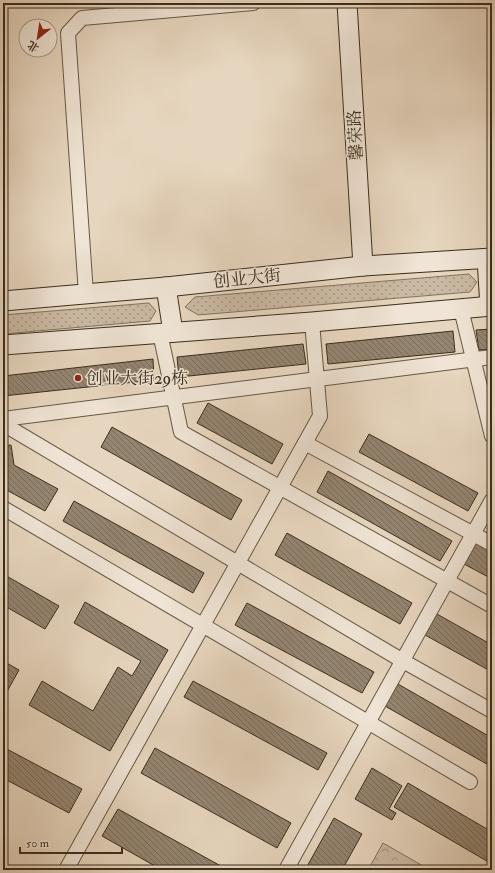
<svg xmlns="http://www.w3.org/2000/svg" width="495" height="873" font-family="'IM FELL Double Pica','Noto Serif SC',serif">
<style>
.grass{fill:url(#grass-dots);stroke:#827460}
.park{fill:url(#park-crowns);stroke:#827460}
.building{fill:url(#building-back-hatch);stroke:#3b2e1d}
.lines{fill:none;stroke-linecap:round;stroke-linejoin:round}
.street-casing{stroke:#665846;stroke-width:16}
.secondary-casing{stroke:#3b2e1d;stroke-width:21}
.street{stroke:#efe4d5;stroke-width:14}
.secondary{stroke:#efe4d5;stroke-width:19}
.poi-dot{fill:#8f2418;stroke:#efe4d5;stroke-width:1.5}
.labels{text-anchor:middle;stroke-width:3;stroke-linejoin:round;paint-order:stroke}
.street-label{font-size:17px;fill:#3b2e1d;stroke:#efe4d5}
.poi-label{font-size:17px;fill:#3b2e1d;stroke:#efe4d5;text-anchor:start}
</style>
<defs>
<pattern id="grass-dots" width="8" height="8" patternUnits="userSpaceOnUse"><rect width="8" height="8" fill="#cab9a3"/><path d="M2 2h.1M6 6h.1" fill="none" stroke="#a59784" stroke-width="1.8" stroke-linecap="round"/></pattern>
<pattern id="park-crowns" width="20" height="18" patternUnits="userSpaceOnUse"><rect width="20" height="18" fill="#cab9a3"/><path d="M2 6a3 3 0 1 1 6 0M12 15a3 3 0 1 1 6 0" fill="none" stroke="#a59784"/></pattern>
<pattern id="building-back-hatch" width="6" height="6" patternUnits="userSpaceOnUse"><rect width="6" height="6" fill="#948571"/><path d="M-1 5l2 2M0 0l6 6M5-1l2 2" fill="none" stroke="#7a6d5c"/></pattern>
</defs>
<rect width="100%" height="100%" fill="#e7d6bf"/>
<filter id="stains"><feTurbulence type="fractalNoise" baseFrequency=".005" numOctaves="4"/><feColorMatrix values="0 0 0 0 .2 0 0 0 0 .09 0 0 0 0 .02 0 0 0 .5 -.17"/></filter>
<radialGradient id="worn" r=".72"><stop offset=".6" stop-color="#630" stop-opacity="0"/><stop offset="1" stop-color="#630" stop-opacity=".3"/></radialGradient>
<g class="grass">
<path d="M 469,274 L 477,282 L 470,292 L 198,315 L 185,307 L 195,297 Z"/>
<path d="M 149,303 L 156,311 L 150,321 L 3,334 L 3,315 Z"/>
</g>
<path class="park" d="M 383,843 L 430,870 L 368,870 Z"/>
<g class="building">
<path d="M 492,329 L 492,349 L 479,350 L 476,330 Z"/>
<path d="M 453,331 L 455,352 L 328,364 L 326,344 Z"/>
<path d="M 303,344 L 306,364 L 179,377 L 177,357 Z"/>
<path d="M 153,359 L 154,380 L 3,396 L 3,376 Z"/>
<path d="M 208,403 L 283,444 L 272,464 L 197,423 Z"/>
<path d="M 112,427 L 242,500 L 231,520 L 101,447 Z"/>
<path d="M 369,434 L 478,493 L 468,511 L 359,452 Z"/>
<path d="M 11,445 L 14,465 L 58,489 L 45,511 L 3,488 L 3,446 Z"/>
<path d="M 328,471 L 452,541 L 440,561 L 317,492 Z"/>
<path d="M 74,501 L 204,573 L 193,593 L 63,521 Z"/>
<path d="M 287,533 L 412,603 L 400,624 L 275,555 Z"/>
<path d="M 476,542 L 492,551 L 492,579 L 464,564 Z"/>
<path d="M 3,574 L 59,606 L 45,629 L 3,605 Z"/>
<path d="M 85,602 L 168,650 L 110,751 L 29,705 L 42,681 L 93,711 L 118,667 L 132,676 L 141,661 L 74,623 Z"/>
<path d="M 247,603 L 374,672 L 362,693 L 235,625 Z"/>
<path d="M 437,614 L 492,645 L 492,672 L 425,635 Z"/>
<path d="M 3,661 L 19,670 L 4,697 L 3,696 Z"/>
<path d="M 193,681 L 327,753 L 318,770 L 184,697 Z"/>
<path d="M 398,684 L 492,738 L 492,767 L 385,706 Z"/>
<path d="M 3,747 L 82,789 L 69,813 L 3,778 Z"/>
<path d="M 155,748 L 291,823 L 277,848 L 141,773 Z"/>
<path d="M 372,768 L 402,786 L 389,809 L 396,813 L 392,820 L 355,799 Z"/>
<path d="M 408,783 L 492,832 L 492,864 L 394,807 Z"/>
<path d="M 118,809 L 228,870 L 162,870 L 102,836 Z"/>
<path d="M 334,818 L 362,834 L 342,870 L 305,870 Z"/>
</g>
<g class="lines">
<defs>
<g id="street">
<path d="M 86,294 L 68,33 L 82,18 L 253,3"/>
<path d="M 461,309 L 492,436"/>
<path d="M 160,333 L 181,432 L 492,606"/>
<path d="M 3,419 L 492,357"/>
<path d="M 3,424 L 403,661 L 492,711"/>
<path d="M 305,443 L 492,544"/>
<path d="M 3,508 L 470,782"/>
<path d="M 66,870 L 320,416 L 312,322"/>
<path d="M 286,870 L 492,500"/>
</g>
<g id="secondary">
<path d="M 347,3 L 363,266"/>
<path d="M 487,259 L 490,307"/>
<path d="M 166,287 L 173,332"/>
<path d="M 3,301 L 166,287 L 363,266 L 492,258"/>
<path d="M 3,345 L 312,322 L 492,306"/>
</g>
</defs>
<use href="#street" class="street-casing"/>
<use href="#secondary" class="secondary-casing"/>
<use href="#street" class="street"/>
<use href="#secondary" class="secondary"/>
</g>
<circle class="poi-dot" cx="78" cy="378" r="4"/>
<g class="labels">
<g class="street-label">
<text transform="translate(355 135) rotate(-93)" y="6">馨荣路</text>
<text transform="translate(247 278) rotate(-6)" y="6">创业大街</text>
</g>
<g class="poi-label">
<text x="86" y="384">创业大街29栋</text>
</g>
</g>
<rect width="495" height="873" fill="none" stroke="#e7d6bf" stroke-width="16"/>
<rect x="4" y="4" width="487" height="865" fill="none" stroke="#3b2e1d" stroke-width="2"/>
<rect x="8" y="8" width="479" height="857" fill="none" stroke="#3b2e1d"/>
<g transform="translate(38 38) rotate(210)"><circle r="19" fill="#efe4d5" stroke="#a79b8b"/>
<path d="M0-3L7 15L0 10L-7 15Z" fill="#8f2418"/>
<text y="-6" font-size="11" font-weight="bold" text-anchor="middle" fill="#3b2e1d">北</text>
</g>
<path d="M20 847v6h102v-6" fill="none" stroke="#3b2e1d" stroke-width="2"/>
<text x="26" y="847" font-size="12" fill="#3b2e1d" stroke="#efe4d5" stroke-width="3" paint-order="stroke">50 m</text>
<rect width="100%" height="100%" filter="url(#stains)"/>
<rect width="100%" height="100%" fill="url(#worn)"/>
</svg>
